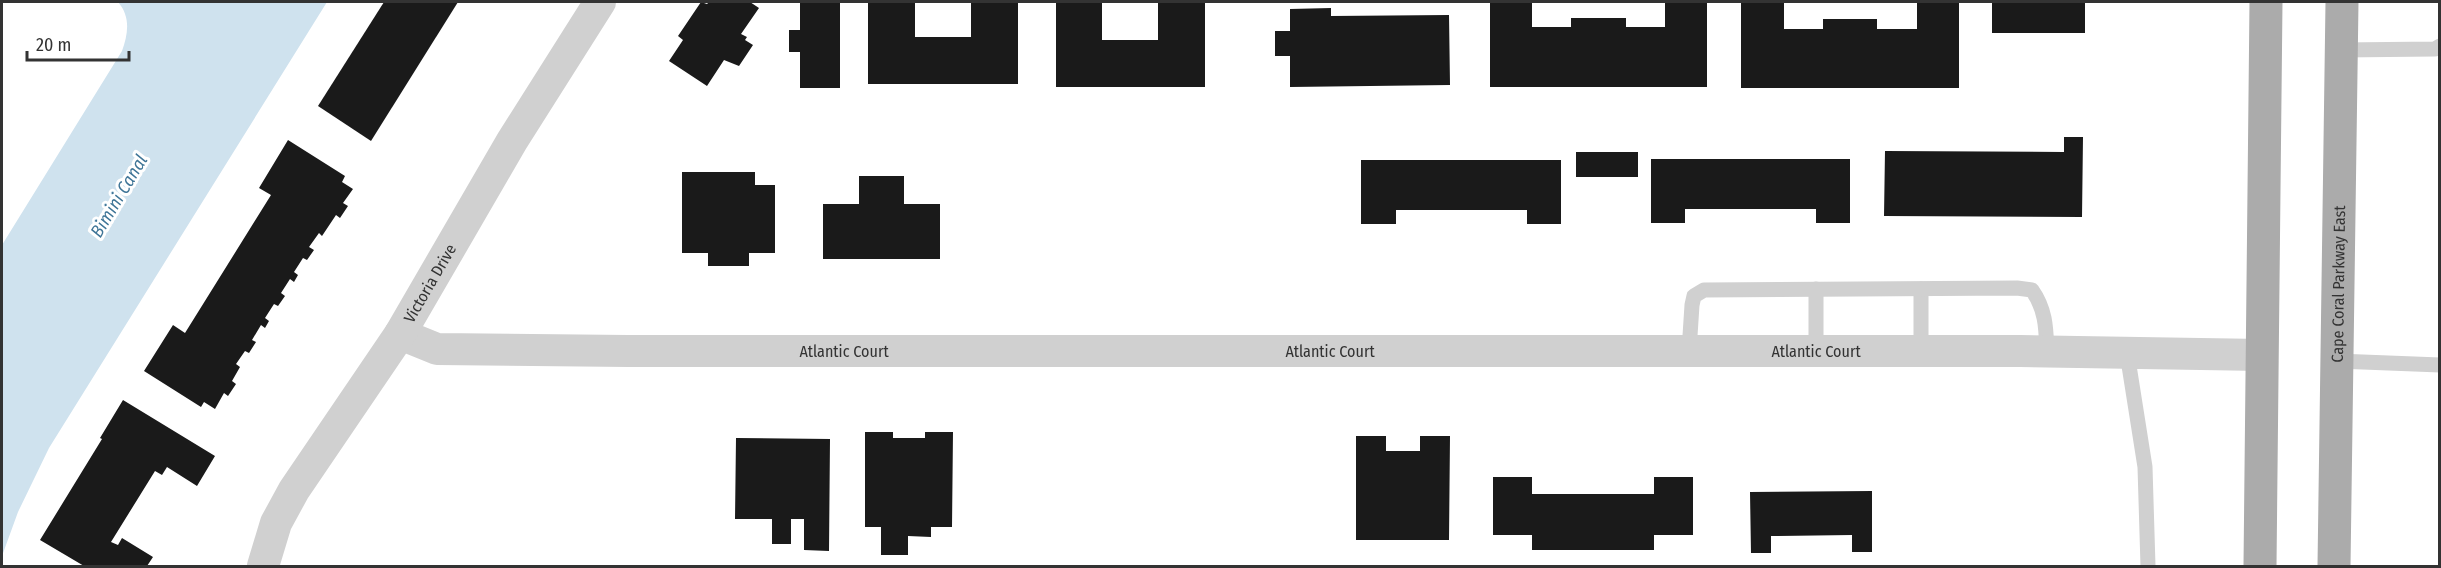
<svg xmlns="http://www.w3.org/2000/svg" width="2441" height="568" font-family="'Fira Sans Condensed',sans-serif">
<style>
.water{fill:#cfe2ee}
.building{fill:#1a1a1a}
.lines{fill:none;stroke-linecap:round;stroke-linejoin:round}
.lane{stroke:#d0d0d0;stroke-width:15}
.street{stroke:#d0d0d0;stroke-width:32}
.primary{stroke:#ababab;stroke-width:33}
.labels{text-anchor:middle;stroke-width:6;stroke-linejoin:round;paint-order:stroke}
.street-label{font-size:16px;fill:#333;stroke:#fff}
.water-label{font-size:18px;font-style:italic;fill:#3f7597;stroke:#fff}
</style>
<rect width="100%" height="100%" fill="#fff"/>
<path class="water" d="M 118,2 L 327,2 L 49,448 L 18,512 L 2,556 L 2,245 L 122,51 C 128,34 131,17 118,2 Z"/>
<g class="building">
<path d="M 384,2 L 458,2 L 371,141 L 318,106 Z"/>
<path d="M 701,2 L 707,4 L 709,2 L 750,2 L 759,8 L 741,34 L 747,37 L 745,40 L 753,45 L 739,66 L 724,60 L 707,86 L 669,61 L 683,40 L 678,36 Z"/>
<path d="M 800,2 L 840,2 L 840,88 L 800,88 L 800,52 L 789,52 L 789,30 L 800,30 Z"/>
<path d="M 868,2 L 915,2 L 915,37 L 971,37 L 971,2 L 1018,2 L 1018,84 L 868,84 Z"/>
<path d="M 1056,2 L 1102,2 L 1102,40 L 1158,40 L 1158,2 L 1205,2 L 1205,87 L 1056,87 Z"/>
<path d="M 1490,2 L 1532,2 L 1532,27 L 1571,27 L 1571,18 L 1626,18 L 1626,27 L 1665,27 L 1665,2 L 1707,2 L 1707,87 L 1490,87 Z"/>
<path d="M 1741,2 L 1784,2 L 1784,29 L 1823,29 L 1823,19 L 1877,19 L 1877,29 L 1917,29 L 1917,2 L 1959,2 L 1959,88 L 1741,88 Z"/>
<rect x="1992" y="2" width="93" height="31"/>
<path d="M 1331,8 L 1331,16 L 1449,15 L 1450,85 L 1290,87 L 1290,56 L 1275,56 L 1275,31 L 1290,31 L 1290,9 Z"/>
<path d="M 2064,137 L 2083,137 L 2082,217 L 1884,216 L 1885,151 L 2064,152 Z"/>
<path d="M 288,140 L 345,176 L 342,182 L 353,189 L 343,203 L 348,206 L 340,218 L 336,215 L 322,236 L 319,233 L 309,247 L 314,250 L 307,260 L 303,258 L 294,272 L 298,275 L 294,282 L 290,279 L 281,293 L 285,296 L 278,306 L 274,304 L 265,318 L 269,321 L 265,328 L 261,325 L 252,340 L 256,342 L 249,353 L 245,351 L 236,364 L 240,367 L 232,381 L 236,384 L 228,396 L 224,393 L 215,409 L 204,402 L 201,407 L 144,371 L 173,325 L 185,333 L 271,195 L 259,188 Z"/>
<rect x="1576" y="152" width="62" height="25"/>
<path d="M 1651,159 L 1850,159 L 1850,223 L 1816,223 L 1816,209 L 1685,209 L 1685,223 L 1651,223 Z"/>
<path d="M 1361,160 L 1561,160 L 1561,224 L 1527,224 L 1527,210 L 1396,210 L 1396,224 L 1361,224 Z"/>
<path d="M 682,172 L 755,172 L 755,185 L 775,185 L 775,253 L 749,253 L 749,266 L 708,266 L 708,253 L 682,253 Z"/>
<path d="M 859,176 L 904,176 L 904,204 L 940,204 L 940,259 L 823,259 L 823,204 L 859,204 Z"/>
<path d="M 123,400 L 215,456 L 197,486 L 167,467 L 162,475 L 155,471 L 111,542 L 118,545 L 122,538 L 153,557 L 147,566 L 84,566 L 40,540 L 102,439 L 100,438 Z"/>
<path d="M 865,432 L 893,432 L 893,438 L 925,438 L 925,432 L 953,432 L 952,527 L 931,527 L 931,537 L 908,536 L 908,555 L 881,555 L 881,527 L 865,527 Z"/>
<path d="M 1356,436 L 1386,436 L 1386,451 L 1420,451 L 1420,436 L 1450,436 L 1449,540 L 1356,540 Z"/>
<path d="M 736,438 L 830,439 L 829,551 L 804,550 L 804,519 L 791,519 L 791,544 L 772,544 L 772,519 L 735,519 Z"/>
<path d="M 1493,477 L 1532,477 L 1532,494 L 1654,494 L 1654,477 L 1693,477 L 1693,535 L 1654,535 L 1654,550 L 1532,550 L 1532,535 L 1493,535 Z"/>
<path d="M 1872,491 L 1872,552 L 1852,552 L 1852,535 L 1771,536 L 1771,553 L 1751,553 L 1750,492 Z"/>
</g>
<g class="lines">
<g class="lane">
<path d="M 2341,50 L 2435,49 L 2440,46"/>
<path d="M 1816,289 L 1816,351"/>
<path d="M 1921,289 L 1921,351"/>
<path d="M 1689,351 L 1692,305 L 1694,296 L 1704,290 L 2017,288 L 2032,290 C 2046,310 2046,328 2047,352"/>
<path d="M 2127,353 L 2145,467 L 2148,566"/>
<path d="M 2337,361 L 2440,365"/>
</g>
<g class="street">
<path id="s1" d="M 400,334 L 437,349 L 628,351 L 2020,351 L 2262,355"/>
<path id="s2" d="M 263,566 L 276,523 L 294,490 L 400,334 L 512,141 L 600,2"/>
</g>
<g class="primary">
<path d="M 2260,566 L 2266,2"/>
<path id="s3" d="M 2334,566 L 2342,2"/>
</g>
</g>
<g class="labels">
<g class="street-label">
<text dy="6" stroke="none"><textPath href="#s2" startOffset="330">Victoria Drive</textPath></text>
<text dy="6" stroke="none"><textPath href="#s3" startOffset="282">Cape Coral Parkway East</textPath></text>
<text dy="6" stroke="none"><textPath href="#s1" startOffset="447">Atlantic Court</textPath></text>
<text dy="6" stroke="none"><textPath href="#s1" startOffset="933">Atlantic Court</textPath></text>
<text dy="6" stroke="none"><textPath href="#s1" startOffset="1419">Atlantic Court</textPath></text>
</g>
<g class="water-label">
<text transform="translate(119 196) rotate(-59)" y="6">Bimini Canal</text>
</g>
</g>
<rect width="2441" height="568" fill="none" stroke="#333333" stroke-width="6"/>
<path d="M27 51v9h102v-9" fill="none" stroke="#333333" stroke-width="3"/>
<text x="36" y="51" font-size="18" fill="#333333" stroke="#ffffff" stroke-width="4.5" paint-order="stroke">20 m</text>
</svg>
